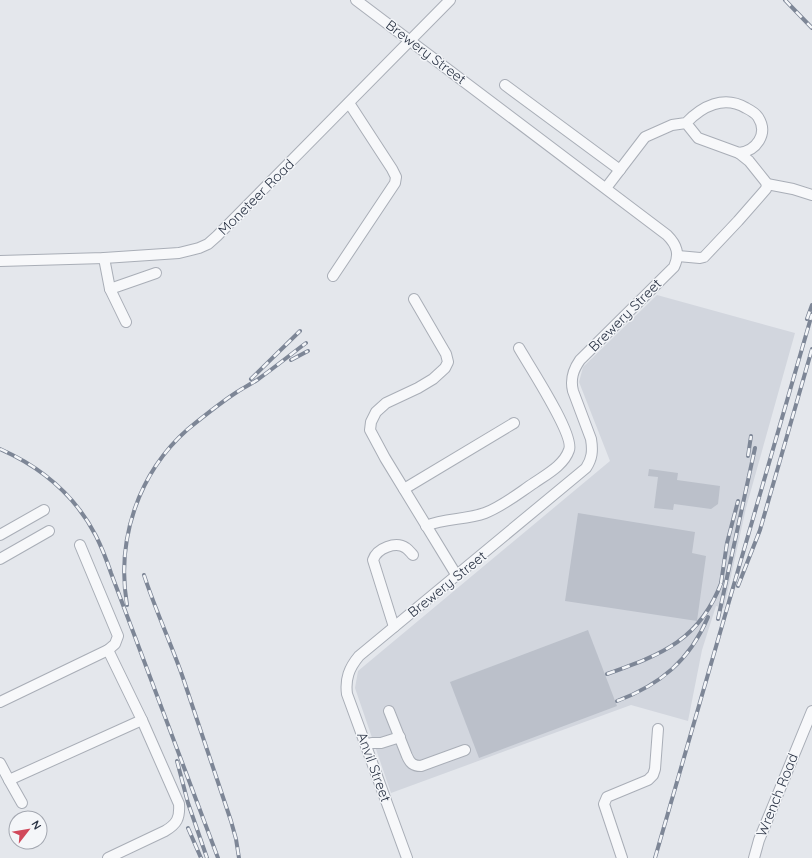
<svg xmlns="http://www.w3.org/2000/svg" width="812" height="858" font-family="Quicksand,sans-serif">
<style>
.built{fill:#d2d6de}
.building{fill:#bbc0ca}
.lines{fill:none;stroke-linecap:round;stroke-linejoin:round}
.minor-casing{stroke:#a9aeb7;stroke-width:12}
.minor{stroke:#f7f8fa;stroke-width:10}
.rail-casing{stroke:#7d8696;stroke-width:4}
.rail{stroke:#f4f6f9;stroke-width:2.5;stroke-dasharray:8;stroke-linecap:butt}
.labels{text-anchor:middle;stroke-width:3;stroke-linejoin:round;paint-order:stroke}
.street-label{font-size:14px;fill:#2b3445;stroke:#f4f6f9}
</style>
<rect width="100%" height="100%" fill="#e4e7ec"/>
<path class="built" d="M 657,295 L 795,333 L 746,508 L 724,608 L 716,606 L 702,650 L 688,721 L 631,705 L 391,793 L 355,688 L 358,671 L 610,461 L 579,382 L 583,367 Z"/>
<g class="building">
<path d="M 649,469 L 678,473 L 677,480 L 720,486 L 718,504 L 711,509 L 674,504 L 673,510 L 654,508 L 658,477 L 648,476 Z"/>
<path d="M 578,513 L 695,532 L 692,553 L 706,556 L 697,621 L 565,601 Z"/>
<path d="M 588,630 L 617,706 L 479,758 L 450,682 Z"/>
</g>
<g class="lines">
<defs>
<g id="minor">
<path d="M 356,0 L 667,235 C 677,245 680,254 674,267 L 580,360 C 573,370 570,379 573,391 L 591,439 C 593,451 592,459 586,468 L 359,656 C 349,668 345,679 347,694 L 407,858"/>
<path d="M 505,85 L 620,170"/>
<path d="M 767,184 L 793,189 L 812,195"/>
<path d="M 606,188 L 645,137 L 672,125 L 686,123 C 702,106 724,95 746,108 C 750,110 756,114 758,117 C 769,134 756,151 739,153 L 698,138 L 686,123"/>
<path d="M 678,256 L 700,258 L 704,257 L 738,221 L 766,189 L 767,184 L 765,181 L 749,161 L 739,153"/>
<path d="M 104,258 L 110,289 L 126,322"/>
<path d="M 0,261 L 104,258 L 179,253 L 199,248 L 208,244 L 217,236 L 450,0"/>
<path d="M 333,276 L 395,183 L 396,177 L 392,169 L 349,103"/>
<path d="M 110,289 L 156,273"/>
<path d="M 414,299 L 446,354 L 448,362 L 445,368 L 433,379 L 418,388 L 386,403 L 376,412 L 371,422 L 370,430 L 385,458 L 457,576"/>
<path d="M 404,489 L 514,423"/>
<path d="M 426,526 C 445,518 466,520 485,513 C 503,506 519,493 534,483 C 547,474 564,465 569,450 C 575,435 528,364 519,348"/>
<path d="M 0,535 L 44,510"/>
<path d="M 0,559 L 49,531"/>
<path d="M 394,627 L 373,560 C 377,548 396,541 406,548 C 409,550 411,553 413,555"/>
<path d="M 108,650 L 142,720 L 179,804 C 180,818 177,824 165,831 L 108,858"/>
<path d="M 0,702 L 108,650 L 115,644 L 118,636 L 80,545"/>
<path d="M 389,711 L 407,756 C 410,763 413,766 421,766 L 465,750"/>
<path d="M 366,745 L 372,743 L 381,743 L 400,737"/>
<path d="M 0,763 L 9,780 L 142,720"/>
<path d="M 9,780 L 22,803"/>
<path d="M 622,858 L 604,804 L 607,797 L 648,780 L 653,775 L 655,769 L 658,729"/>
<path d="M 754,858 L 759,840 L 812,711"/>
</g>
</defs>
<use href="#minor" class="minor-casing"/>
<use href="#minor" class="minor"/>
<defs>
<g id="rail">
<path d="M 785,0 L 812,28"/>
<path d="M 807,319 L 812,305"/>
<path d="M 291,360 L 308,351"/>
<path d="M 251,379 L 300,331"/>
<path d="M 0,449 C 41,467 75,495 96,536 C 102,548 107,561 111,573 L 218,858"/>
<path d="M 748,456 L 751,436"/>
<path d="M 144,575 C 155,609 170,641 182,675 L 231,821 L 236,839 L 239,858"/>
<path d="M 721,583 L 727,543 L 738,501"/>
<path d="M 738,586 L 760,530 L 812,349"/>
<path d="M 127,605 C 116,540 138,473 188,429 C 204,416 220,403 237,392 C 243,388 251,384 257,380 C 274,368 290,355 306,343"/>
<path d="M 718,619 L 755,448"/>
<path d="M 607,674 C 663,654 700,640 722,581"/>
<path d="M 617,701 C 660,685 690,660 708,617"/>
<path d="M 177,761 L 188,803 L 207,858"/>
<path d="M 188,828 L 201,858"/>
<path d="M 655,858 L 812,314"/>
</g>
</defs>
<use href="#rail" class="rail-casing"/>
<use href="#rail" class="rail"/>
</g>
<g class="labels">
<g class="street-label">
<text transform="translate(426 52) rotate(37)" y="5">Brewery Street</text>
<text transform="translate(256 197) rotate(-45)" y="5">Moneteer Road</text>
<text transform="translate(625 315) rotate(-45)" y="5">Brewery Street</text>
<text transform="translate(447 584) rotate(-39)" y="5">Brewery Street</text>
<text transform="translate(374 767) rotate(70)" y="5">Anvil Street</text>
<text transform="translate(777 795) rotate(-68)" y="5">Wrench Road</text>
</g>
</g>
<g transform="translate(28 830) rotate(59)"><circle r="19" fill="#f4f6f9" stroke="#a4a8b1"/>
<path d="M0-3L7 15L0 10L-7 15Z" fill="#d1495b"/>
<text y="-6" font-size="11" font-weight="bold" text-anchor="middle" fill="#2b3445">N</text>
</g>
</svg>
